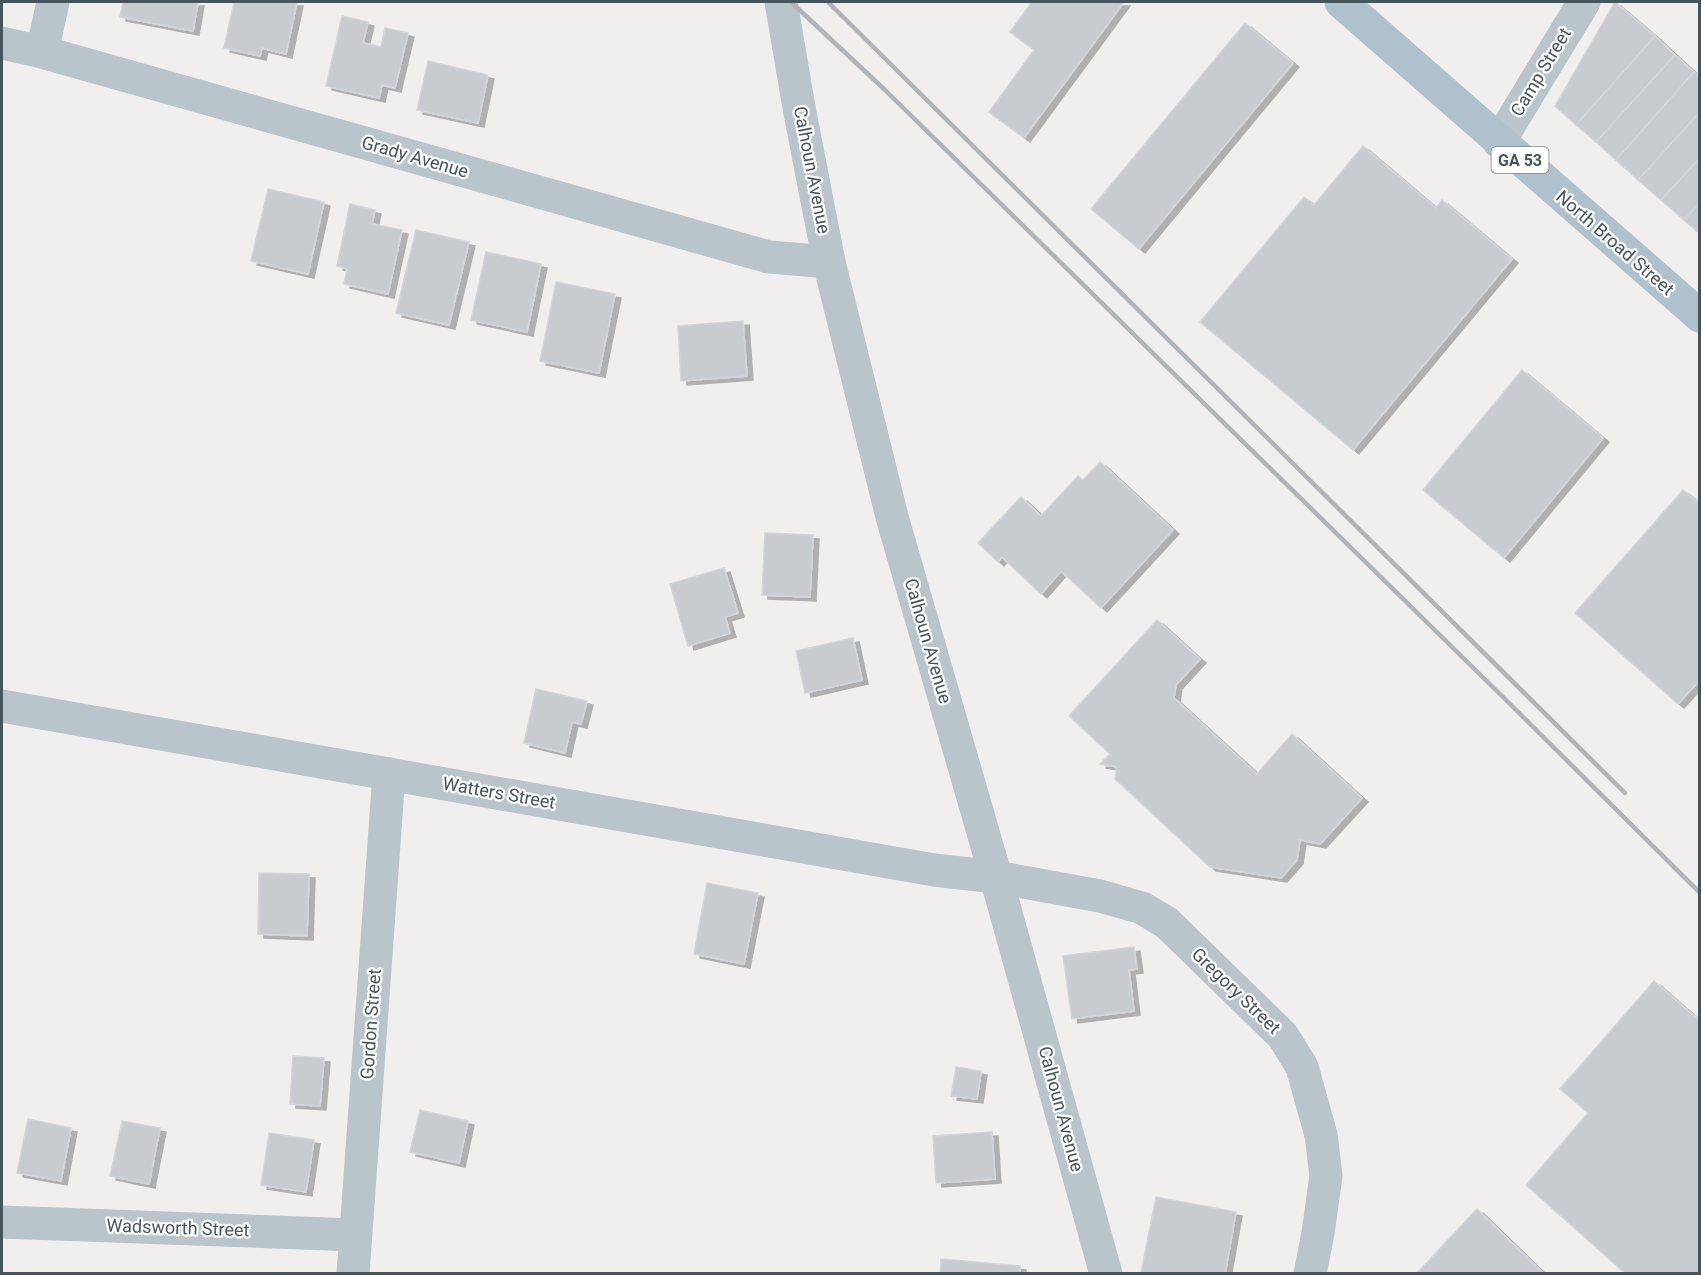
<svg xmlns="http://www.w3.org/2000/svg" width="1701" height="1275" font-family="Roboto,sans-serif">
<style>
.building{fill:#c8ccd1;stroke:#d2d5da;stroke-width:1.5;filter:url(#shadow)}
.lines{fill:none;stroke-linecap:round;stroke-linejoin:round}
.minor{stroke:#bac4cb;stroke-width:33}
.major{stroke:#aec1cd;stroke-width:33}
.rail{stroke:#b0b4b9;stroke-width:4.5}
.labels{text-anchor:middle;stroke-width:4.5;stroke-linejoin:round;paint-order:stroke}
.shield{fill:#fff;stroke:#7e878c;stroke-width:1.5}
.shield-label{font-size:16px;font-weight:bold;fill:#46545b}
.street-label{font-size:18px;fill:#46545b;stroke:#fff}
</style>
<defs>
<filter id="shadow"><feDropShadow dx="6" dy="4" stdDeviation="0" flood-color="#0004"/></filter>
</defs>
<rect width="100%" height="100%" fill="#f1eeee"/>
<g class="building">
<path d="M 123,2 L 198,2 L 193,31 L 120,17 Z"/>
<path d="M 234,2 L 297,2 L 286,54 L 262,48 L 260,56 L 224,48 Z"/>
<path d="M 1032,2 L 1124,2 L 1024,138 L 989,112 L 1034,50 L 1010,32 Z"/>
<path d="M 1615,2 L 1655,36 L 1576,125 L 1555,106 Z"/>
<path d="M 342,16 L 368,22 L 363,43 L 381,47 L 385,28 L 408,33 L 395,88 L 382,85 L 379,98 L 326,86 Z"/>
<path d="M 1245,23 L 1293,63 L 1139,249 L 1091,209 Z"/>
<path d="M 1655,36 L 1675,55 L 1596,142 L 1576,125 Z"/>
<path d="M 1675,55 L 1694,72 L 1616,160 L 1596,142 Z"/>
<path d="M 428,61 L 488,75 L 478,123 L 417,110 Z"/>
<path d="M 1694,72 L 1700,77 L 1700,112 L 1638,180 L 1616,160 Z"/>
<path d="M 1700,112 L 1700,158 L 1661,200 L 1638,180 Z"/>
<path d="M 1363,146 L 1436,208 L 1442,200 L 1512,259 L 1353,450 L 1200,322 L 1304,197 L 1314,205 Z"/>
<path d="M 1700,158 L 1700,203 L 1684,220 L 1661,200 Z"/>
<path d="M 268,189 L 324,202 L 308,274 L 251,261 Z"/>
<path d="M 1700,203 L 1700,234 L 1684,220 Z"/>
<path d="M 350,204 L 375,210 L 372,224 L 402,230 L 388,294 L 344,284 L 347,269 L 337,266 Z"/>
<path d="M 416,230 L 469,242 L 449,325 L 396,313 Z"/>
<path d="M 486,252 L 541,264 L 527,332 L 471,320 Z"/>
<path d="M 556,282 L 615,294 L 599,373 L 540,361 Z"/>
<path d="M 743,321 L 747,376 L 681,381 L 678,326 Z"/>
<path d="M 1522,370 L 1603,438 L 1504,558 L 1423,490 Z"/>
<path d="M 1100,462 L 1173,530 L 1101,608 L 1061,571 L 1041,594 L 1002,557 L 998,562 L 978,543 L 1021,497 L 1041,516 L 1078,476 L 1083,480 Z"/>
<path d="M 1683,490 L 1700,504 L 1700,680 L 1678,704 L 1575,613 Z"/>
<path d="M 765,533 L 813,535 L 810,597 L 762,595 Z"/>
<path d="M 724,568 L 738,613 L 725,617 L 730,633 L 688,646 L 670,584 Z"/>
<path d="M 1157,620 L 1200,659 L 1176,685 L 1174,698 L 1257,774 L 1292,734 L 1362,798 L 1320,844 L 1300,840 L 1297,860 L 1281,878 L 1210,867 L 1115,779 L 1117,767 L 1100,764 L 1110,754 L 1069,716 Z"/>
<path d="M 853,638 L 862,680 L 805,693 L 796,651 Z"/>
<path d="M 536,689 L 587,701 L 581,724 L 572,722 L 565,753 L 524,743 Z"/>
<path d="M 259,873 L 309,874 L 307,936 L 258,934 Z"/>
<path d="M 707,883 L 758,893 L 744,964 L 694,954 Z"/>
<path d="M 1134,947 L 1137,969 L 1129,970 L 1134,1011 L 1072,1019 L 1063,956 Z"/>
<path d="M 1654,981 L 1700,1021 L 1700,1274 L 1626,1274 L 1526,1185 L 1588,1113 L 1560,1089 Z"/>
<path d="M 293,1056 L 324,1058 L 320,1106 L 290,1104 Z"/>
<path d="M 956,1067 L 981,1071 L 977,1099 L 951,1096 Z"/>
<path d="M 420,1110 L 468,1121 L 459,1163 L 410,1152 Z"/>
<path d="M 28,1119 L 71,1128 L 61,1181 L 17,1173 Z"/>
<path d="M 122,1121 L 160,1128 L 149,1184 L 110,1176 Z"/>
<path d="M 992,1132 L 995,1179 L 936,1183 L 933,1136 Z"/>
<path d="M 269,1133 L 314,1140 L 306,1192 L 261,1185 Z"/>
<path d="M 1156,1197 L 1236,1212 L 1225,1274 L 1141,1273 Z"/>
<path d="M 1477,1209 L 1544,1274 L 1416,1274 Z"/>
<path d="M 941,1259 L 1020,1266 L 1020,1274 L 940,1274 Z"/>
</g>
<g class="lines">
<g class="minor">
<path d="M 781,2 L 800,113 L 829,262 L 892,517 L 996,877 L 1106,1274"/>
<path d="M 2,43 L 42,52 L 769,257 L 829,262"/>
<path d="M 42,52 L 53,2"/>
<path d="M 1499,142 L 1584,2"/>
<path d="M 2,706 L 934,870 L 996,877 L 1100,896 L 1142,908 L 1167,923 L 1283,1036 L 1302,1067 L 1321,1135 L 1326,1176 L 1318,1233 L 1310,1274"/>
<path d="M 2,1222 L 355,1235"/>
<path d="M 353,1274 L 389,774"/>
</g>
<path class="major" d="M 1341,2 L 1700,316"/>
<g class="rail">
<path d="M 791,2 L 885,90 L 1506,700 L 1700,893"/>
<path d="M 828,2 L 1625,793"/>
</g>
</g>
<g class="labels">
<rect class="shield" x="1491.5" y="147" width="57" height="26" rx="4.5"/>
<g class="shield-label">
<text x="1520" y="166">GA 53</text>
</g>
<g class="street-label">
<text transform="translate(1541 72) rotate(-59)" y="6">Camp Street</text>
<text transform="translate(415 157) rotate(16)" y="6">Grady Avenue</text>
<text transform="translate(812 170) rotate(79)" y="6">Calhoun Avenue</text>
<text transform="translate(1615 243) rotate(41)" y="6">North Broad Street</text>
<text transform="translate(928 641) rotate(74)" y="6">Calhoun Avenue</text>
<text transform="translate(499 793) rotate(10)" y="6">Watters Street</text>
<text transform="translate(1236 991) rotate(44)" y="6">Gregory Street</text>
<text transform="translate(371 1024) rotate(-86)" y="6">Gordon Street</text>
<text transform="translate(1061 1109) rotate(75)" y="6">Calhoun Avenue</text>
<text transform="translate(178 1228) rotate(2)" y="6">Wadsworth Street</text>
</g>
</g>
<rect width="1701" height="1275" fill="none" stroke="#46545b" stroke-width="6"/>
</svg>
